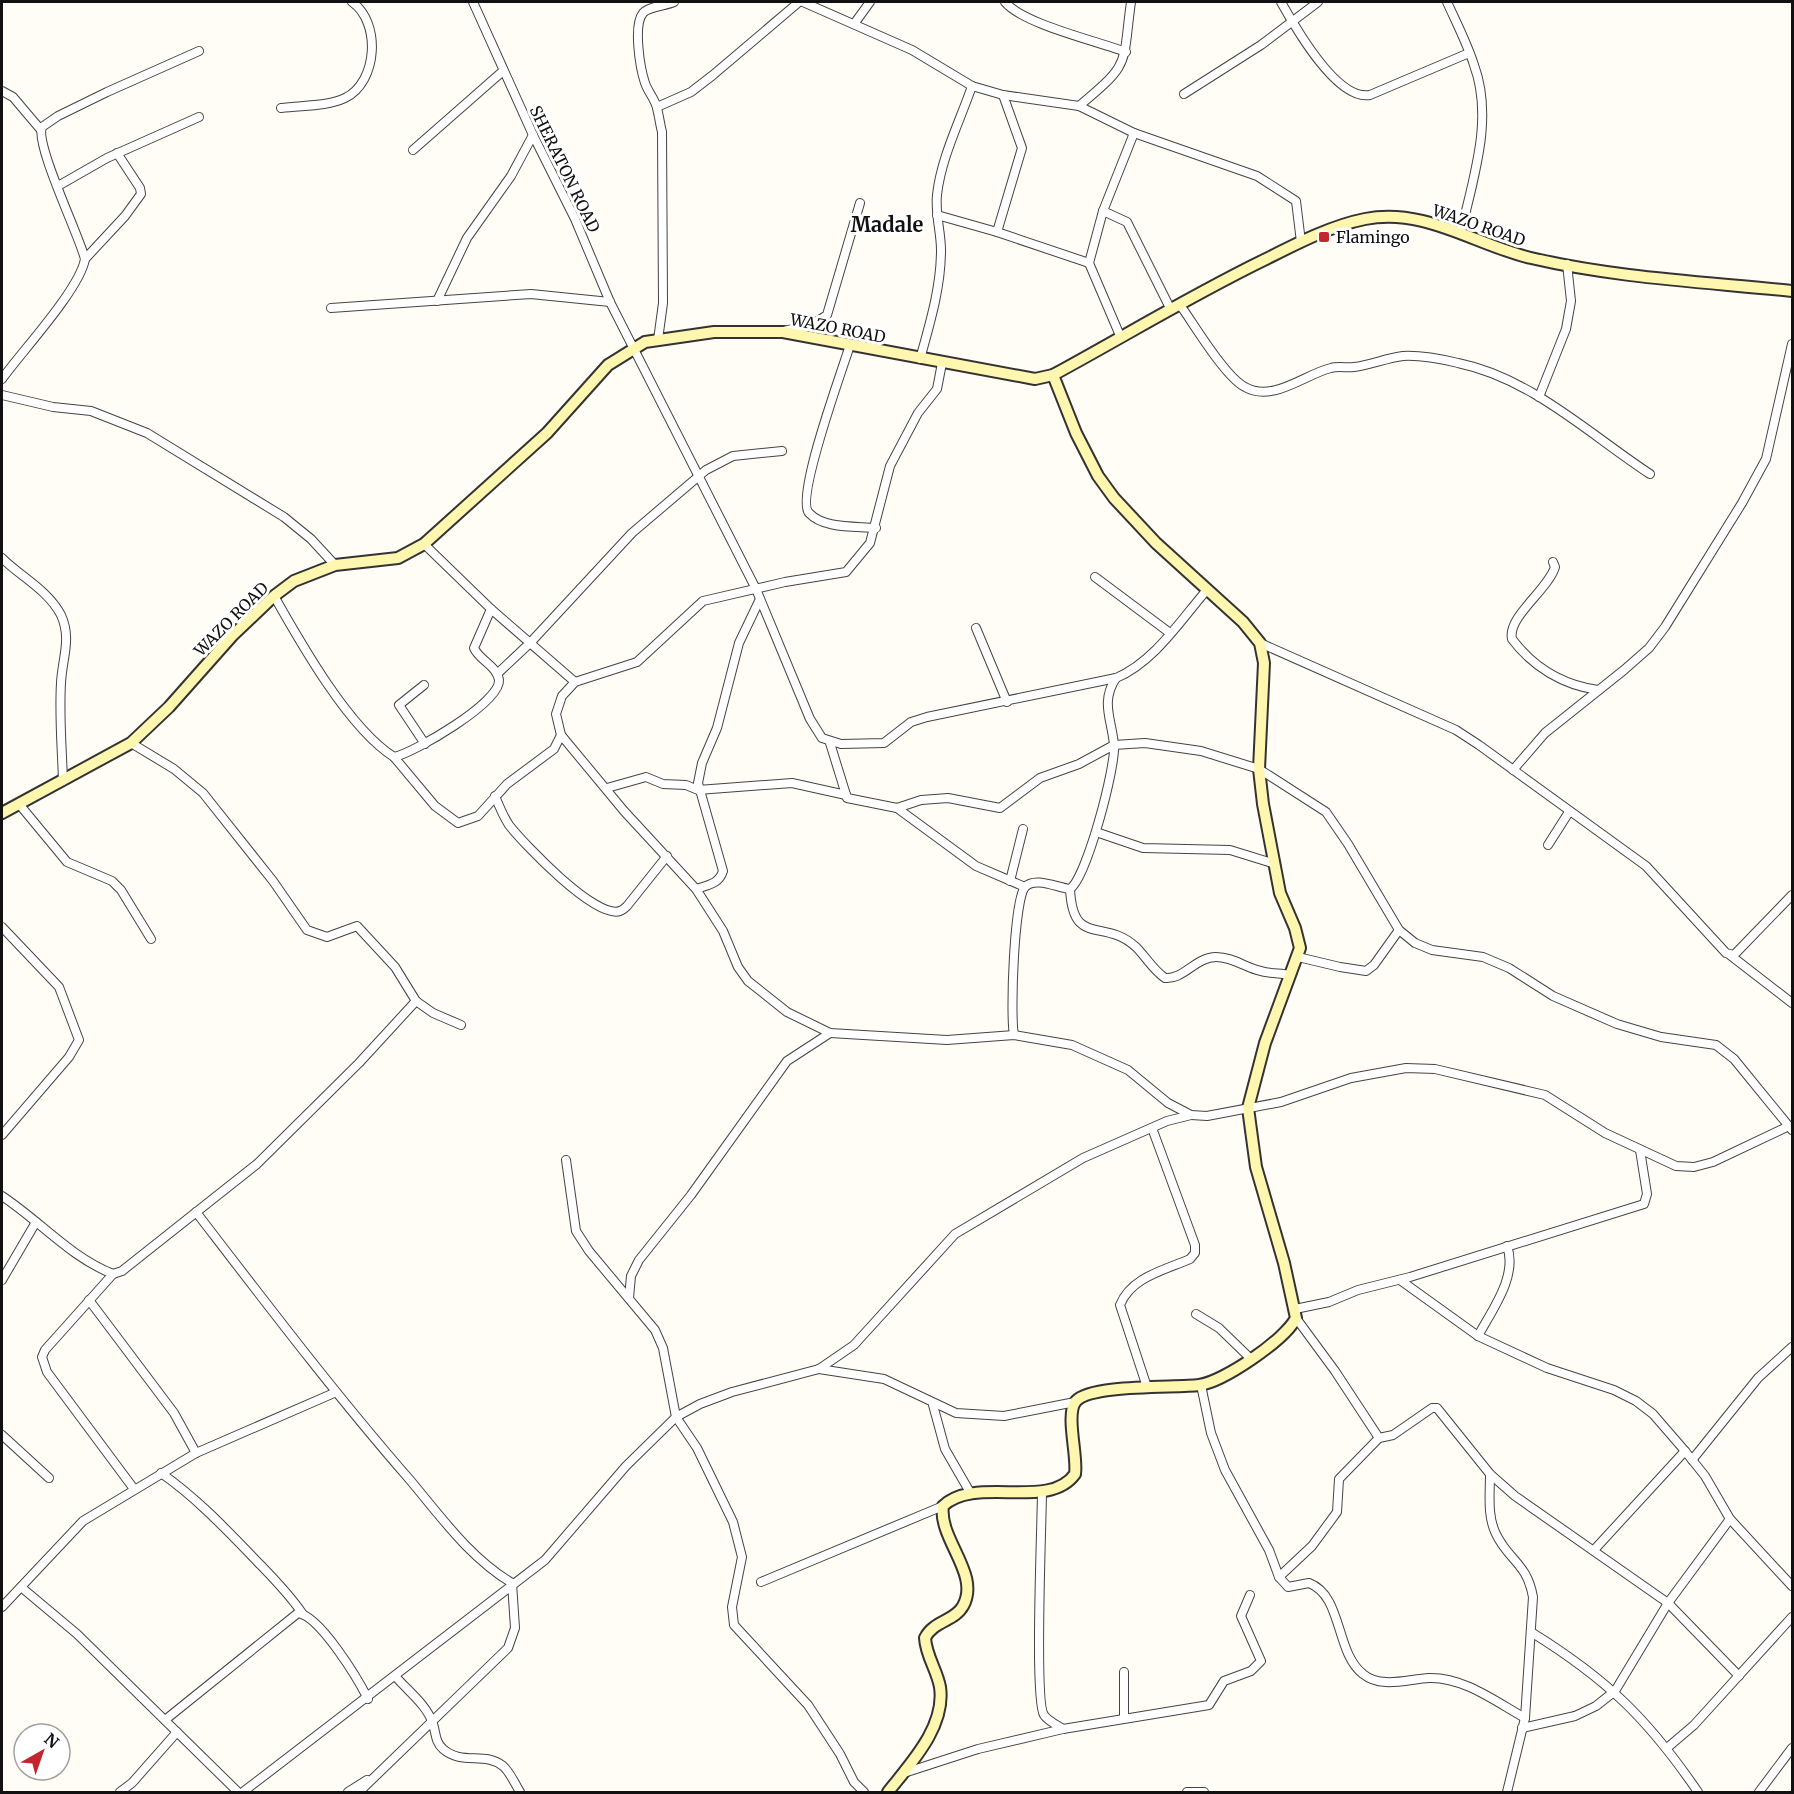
<svg xmlns="http://www.w3.org/2000/svg" width="1794" height="1794" font-family="Merriweather,serif">
<style>
.lines{fill:none;stroke-linecap:round;stroke-linejoin:round}
.street-casing{stroke:#444;stroke-width:10}
.secondary-casing{stroke:#333;stroke-width:14}
.street{stroke:#fff;stroke-width:8}
.secondary{stroke:#fff6b0;stroke-width:10}
.poi-dot{fill:#c4262e;stroke:#fff;stroke-width:2}
.labels{text-anchor:middle;stroke-width:6;stroke-linejoin:round;paint-order:stroke}
.street-label{font-size:16px;fill:#111;stroke:#fff}
.poi-label{font-size:16px;fill:#111;stroke:#fff;text-anchor:start}
.quarter-label{font-size:20px;font-weight:bold;fill:#111;stroke:#fff}
</style>
<rect width="100%" height="100%" fill="#fffdf5"/>
<g class="lines">
<defs>
<g id="street">
<path d="M 473,2 L 533,135 L 575,219 L 610,302 L 756,589 L 810,719 L 822,738 L 841,744 L 884,743 L 911,722 L 927,717 L 1116,678 C 1154,662 1180,621 1206,591"/>
<path d="M 803,2 L 912,50 L 972,86 L 1003,95 L 1079,106 L 1134,133 L 1257,176 L 1296,201 L 1301,242"/>
<path d="M 1005,2 C 1023,24 1097,41 1126,52"/>
<path d="M 1281,2 C 1295,27 1337,101 1370,95 L 1469,53"/>
<path d="M 1447,2 C 1456,22 1467,43 1474,65 C 1494,119 1473,178 1461,232"/>
<path d="M 854,24 L 870,2"/>
<path d="M 2,91 L 13,97 L 41,130"/>
<path d="M 1184,94 L 1261,45 L 1318,2"/>
<path d="M 1079,106 C 1132,62 1122,66 1131,2"/>
<path d="M 657,107 L 691,92 L 713,75 L 799,2"/>
<path d="M 281,108 C 301,105 326,107 345,98 C 378,82 381,22 352,2"/>
<path d="M 413,150 L 503,71"/>
<path d="M 58,186 L 107,158 L 199,117"/>
<path d="M 1103,211 L 1127,222 L 1171,310"/>
<path d="M 937,215 L 997,232 L 1089,263"/>
<path d="M 997,232 L 1022,148 L 1003,95"/>
<path d="M 85,259 L 125,216 L 141,194 L 140,188 L 117,153"/>
<path d="M 437,301 L 467,238 L 511,176 L 533,135"/>
<path d="M 1180,305 C 1194,324 1225,377 1245,387 C 1273,403 1305,374 1331,368 C 1338,366 1347,368 1354,367 C 1371,365 1386,358 1403,356 C 1420,355 1441,359 1458,363 C 1531,378 1589,434 1650,474"/>
<path d="M 331,308 L 531,294 L 610,302"/>
<path d="M 784,331 L 813,324 L 827,315 L 860,203"/>
<path d="M 1121,338 L 1089,263 L 1103,211 L 1134,133"/>
<path d="M 658,340 L 663,303 L 662,132 C 660,124 659,116 657,108 C 655,99 648,92 645,83 C 640,68 633,25 643,13 C 649,6 666,6 674,2"/>
<path d="M 850,345 C 842,371 795,498 809,513 C 824,529 855,526 876,528"/>
<path d="M 920,359 C 930,323 941,287 941,250 C 941,232 935,214 937,195 C 941,158 960,121 972,86"/>
<path d="M 942,363 L 937,389 L 918,413 L 890,466 L 870,543 L 846,572 L 785,582 L 703,601 L 637,662 L 575,682 L 562,696 L 556,714 L 561,735 L 624,811 L 696,889 L 723,931 L 738,967 L 748,981 L 787,1012 L 830,1033 L 947,1040 L 1014,1035 L 1072,1045 L 1128,1070 L 1168,1103 L 1191,1115 L 1207,1116 L 1281,1102 L 1351,1078 L 1406,1068 L 1435,1069 L 1545,1095 L 1605,1133 L 1676,1166 L 1694,1167 L 1713,1162 L 1789,1126"/>
<path d="M 2,379 C 22,351 80,289 85,259 C 79,235 35,145 42,127 L 58,116 L 107,92 L 199,51"/>
<path d="M 2,395 L 53,407 L 91,411 L 147,433 L 284,517 L 311,539 L 335,565"/>
<path d="M 1539,397 L 1566,329 L 1571,301 L 1567,264"/>
<path d="M 424,544 L 491,609 L 575,682"/>
<path d="M 2,558 C 21,577 48,590 61,615 C 72,639 62,659 61,683 C 59,716 62,749 63,781"/>
<path d="M 1553,562 L 1555,567 C 1548,590 1507,617 1512,639 C 1533,667 1563,685 1598,690"/>
<path d="M 1095,577 L 1170,633"/>
<path d="M 274,596 C 300,642 349,729 394,757 C 414,753 501,702 499,680 C 497,666 479,660 474,648 L 491,609"/>
<path d="M 976,628 L 1007,702"/>
<path d="M 1260,643 L 1456,730 L 1479,745 L 1646,866 L 1726,953 L 1734,955 L 1792,895"/>
<path d="M 497,674 L 530,643 L 632,533 L 706,470 L 733,456 L 782,451"/>
<path d="M 424,685 L 399,705 L 425,744"/>
<path d="M 131,743 L 174,769 L 203,793 L 273,881 L 307,930 L 327,937 L 357,926 L 395,967 L 416,1001 L 433,1013 L 461,1025"/>
<path d="M 830,743 L 847,798 L 897,808 L 976,866 L 1025,887"/>
<path d="M 394,757 L 435,806 L 458,823 L 478,816 L 507,784 L 554,749 L 561,735"/>
<path d="M 1513,770 L 1545,733 L 1624,670 L 1649,648 L 1665,627 L 1742,503 L 1766,459 L 1792,344"/>
<path d="M 607,788 L 646,777 L 663,784 L 686,785 L 698,790 L 792,783 L 846,795"/>
<path d="M 495,796 C 499,806 503,816 509,825 C 523,843 596,920 620,911 C 623,910 625,908 627,906 L 667,856"/>
<path d="M 19,804 L 67,862 L 112,881 L 121,890 L 151,939"/>
<path d="M 897,808 L 921,800 L 948,798 L 1000,808 L 1040,778 L 1079,764 L 1114,745 L 1145,743 L 1201,751 L 1259,769 L 1326,812 L 1348,844 L 1399,930 L 1415,943 L 1432,950 L 1483,957 L 1509,968 L 1553,996 L 1617,1024 L 1661,1037 L 1716,1045 L 1734,1059 L 1792,1130"/>
<path d="M 1096,832 L 1143,848 L 1230,850 L 1272,863"/>
<path d="M 1548,845 L 1569,812"/>
<path d="M 1010,881 L 1023,829"/>
<path d="M 696,889 C 708,885 719,884 723,871 L 698,783 L 702,763 L 717,728 L 739,643 L 760,599"/>
<path d="M 1070,889 C 1073,948 1103,917 1136,947 C 1146,957 1153,970 1165,978 C 1183,980 1196,957 1216,957 C 1233,957 1246,968 1261,971 C 1270,974 1281,973 1290,975"/>
<path d="M 2,927 L 59,987 L 79,1040 L 69,1057 L 2,1135"/>
<path d="M 1730,955 L 1792,1003"/>
<path d="M 1298,957 L 1340,967 L 1366,971 L 1374,965 L 1399,930"/>
<path d="M 1014,1035 C 1010,1015 1014,900 1025,887 C 1035,876 1058,888 1070,889 C 1087,877 1116,766 1114,745 C 1112,720 1100,702 1116,678"/>
<path d="M 566,1160 L 576,1231 L 589,1251 L 655,1330 L 663,1348 L 676,1417 L 697,1448 L 733,1522 L 742,1557 L 732,1607 L 734,1625 L 808,1705 L 840,1754 L 854,1782 L 864,1792"/>
<path d="M 2,1196 C 40,1221 70,1257 113,1274 L 122,1271 L 257,1164 L 359,1063 L 416,1001"/>
<path d="M 196,1212 C 266,1303 335,1394 410,1480 C 441,1517 470,1558 512,1583"/>
<path d="M 113,1274 L 45,1350 L 42,1357 L 47,1372 L 134,1489"/>
<path d="M 2,1280 L 36,1222"/>
<path d="M 1400,1280 L 1478,1336 L 1547,1368 L 1614,1390 L 1636,1401 L 1653,1414 L 1685,1451 L 1705,1476 L 1730,1519 L 1792,1586"/>
<path d="M 629,1298 L 631,1276 L 639,1260 L 691,1195 L 787,1061 L 830,1033"/>
<path d="M 89,1300 L 174,1413 L 196,1453"/>
<path d="M 1295,1309 L 1329,1302 L 1358,1290 L 1410,1277 L 1644,1204 L 1647,1194 L 1640,1150"/>
<path d="M 1196,1314 L 1219,1328 L 1251,1359"/>
<path d="M 1296,1318 L 1335,1371 L 1379,1438 L 1393,1435 L 1432,1408 L 1437,1408 L 1490,1474 L 1515,1496 L 1668,1603 L 1739,1676"/>
<path d="M 1478,1336 C 1492,1310 1518,1276 1507,1246"/>
<path d="M 819,1369 L 884,1379 L 956,1413 L 1004,1416 L 1075,1402"/>
<path d="M 1201,1385 L 1211,1433 L 1225,1470 L 1269,1550 L 1279,1577 L 1288,1587 L 1309,1583 C 1343,1596 1335,1652 1363,1674 C 1381,1689 1408,1679 1429,1678 C 1464,1677 1496,1702 1525,1718"/>
<path d="M 1147,1387 L 1120,1305 C 1131,1277 1165,1270 1190,1259 L 1195,1253 L 1195,1245 L 1152,1128"/>
<path d="M 933,1405 L 945,1449 L 971,1494"/>
<path d="M 2,1435 L 49,1478"/>
<path d="M 1692,1460 L 1758,1378 L 1792,1347"/>
<path d="M 161,1473 C 194,1496 222,1525 250,1554 C 268,1573 287,1591 302,1613"/>
<path d="M 1490,1474 C 1490,1494 1487,1516 1496,1534 C 1509,1561 1527,1563 1533,1597 L 1525,1718 L 1507,1792"/>
<path d="M 1042,1491 C 1042,1521 1034,1701 1044,1715 C 1048,1721 1057,1725 1063,1729"/>
<path d="M 1594,1550 L 1685,1451"/>
<path d="M 1279,1577 L 1312,1546 L 1337,1512 L 1339,1479 L 1379,1438"/>
<path d="M 761,1582 L 943,1506"/>
<path d="M 21,1587 L 77,1634 L 238,1792"/>
<path d="M 2,1607 L 83,1521 L 196,1453 L 334,1393"/>
<path d="M 1531,1632 C 1607,1679 1648,1719 1698,1792"/>
<path d="M 396,1677 C 408,1691 427,1705 433,1724 C 436,1733 435,1742 443,1749 C 463,1766 484,1751 503,1766 C 510,1772 515,1784 520,1792"/>
<path d="M 1124,1718 L 1124,1672"/>
<path d="M 165,1720 L 298,1613 C 320,1616 358,1679 368,1699"/>
<path d="M 1522,1728 L 1575,1716 L 1596,1706 L 1615,1691 L 1668,1603 L 1730,1519"/>
<path d="M 1667,1748 L 1694,1725 L 1792,1617"/>
<path d="M 907,1772 L 978,1749 L 1063,1729 L 1209,1705 L 1224,1681 L 1251,1671 L 1261,1661 L 1241,1616 L 1250,1595"/>
<path d="M 120,1792 L 132,1783 L 177,1732"/>
<path d="M 243,1792 L 545,1560 L 626,1466 L 676,1417 L 700,1404 L 732,1392 L 819,1369 L 854,1345 L 955,1234 L 1083,1158 L 1167,1121 L 1191,1115"/>
<path d="M 348,1792 L 367,1780"/>
<path d="M 359,1792 L 508,1648 L 515,1628 L 512,1583"/>
<path d="M 1187,1792 L 1204,1792"/>
<path d="M 1759,1792 L 1792,1748"/>
</g>
<g id="secondary">
<path d="M 2,813 L 131,743 L 169,707 L 232,636 L 274,596 L 294,581 L 335,565 L 398,558 L 424,544 L 547,433 L 608,365 L 645,342 L 714,332 L 783,332 L 1035,379 L 1053,375 C 1123,337 1192,295 1264,260 C 1296,244 1330,226 1365,219 C 1425,207 1475,245 1531,258 C 1616,278 1706,282 1792,291"/>
<path d="M 888,1792 C 910,1764 946,1727 940,1687 C 937,1670 926,1656 925,1638 C 933,1621 955,1621 963,1606 C 981,1574 938,1539 943,1506 C 975,1475 1049,1511 1075,1474 C 1078,1456 1065,1414 1076,1401 C 1091,1384 1175,1388 1199,1385 C 1223,1382 1285,1340 1296,1318 L 1284,1263 L 1256,1167 L 1248,1108 L 1265,1043 L 1300,948 L 1295,928 L 1280,893 L 1263,804 L 1259,769 L 1264,663 L 1260,643 L 1243,622 L 1156,543 L 1114,498 L 1098,476 L 1076,433 L 1053,375"/>
</g>
</defs>
<use href="#street" class="street-casing"/>
<use href="#secondary" class="secondary-casing"/>
<use href="#street" class="street"/>
<use href="#secondary" class="secondary"/>
</g>
<rect class="poi-dot" x="1318" y="231" width="12" height="12" rx="3"/>
<g class="labels">
<g class="street-label">
<text transform="translate(565 169) rotate(64)" y="6">SHERATON ROAD</text>
<text transform="translate(1479 225) rotate(19)" y="6">WAZO ROAD</text>
<text transform="translate(838 328) rotate(11)" y="6">WAZO ROAD</text>
<text transform="translate(231 619) rotate(-45)" y="6">WAZO ROAD</text>
</g>
<g class="poi-label">
<text x="1336" y="243">Flamingo</text>
</g>
<g class="quarter-label">
<text x="887" y="232">Madale</text>
</g>
</g>
<rect width="1794" height="1794" fill="none" stroke="#111111" stroke-width="6"/>
<g transform="translate(42 1752) rotate(40)"><circle r="28" fill="#ffffff" stroke="#a0a0a0" stroke-width="1.5"/>
<path d="M0-4.5L10 22L0 15L-10 22Z" fill="#c4262e"/>
<text y="-9" font-size="16" font-weight="bold" text-anchor="middle" fill="#111111">N</text>
</g>
</svg>
